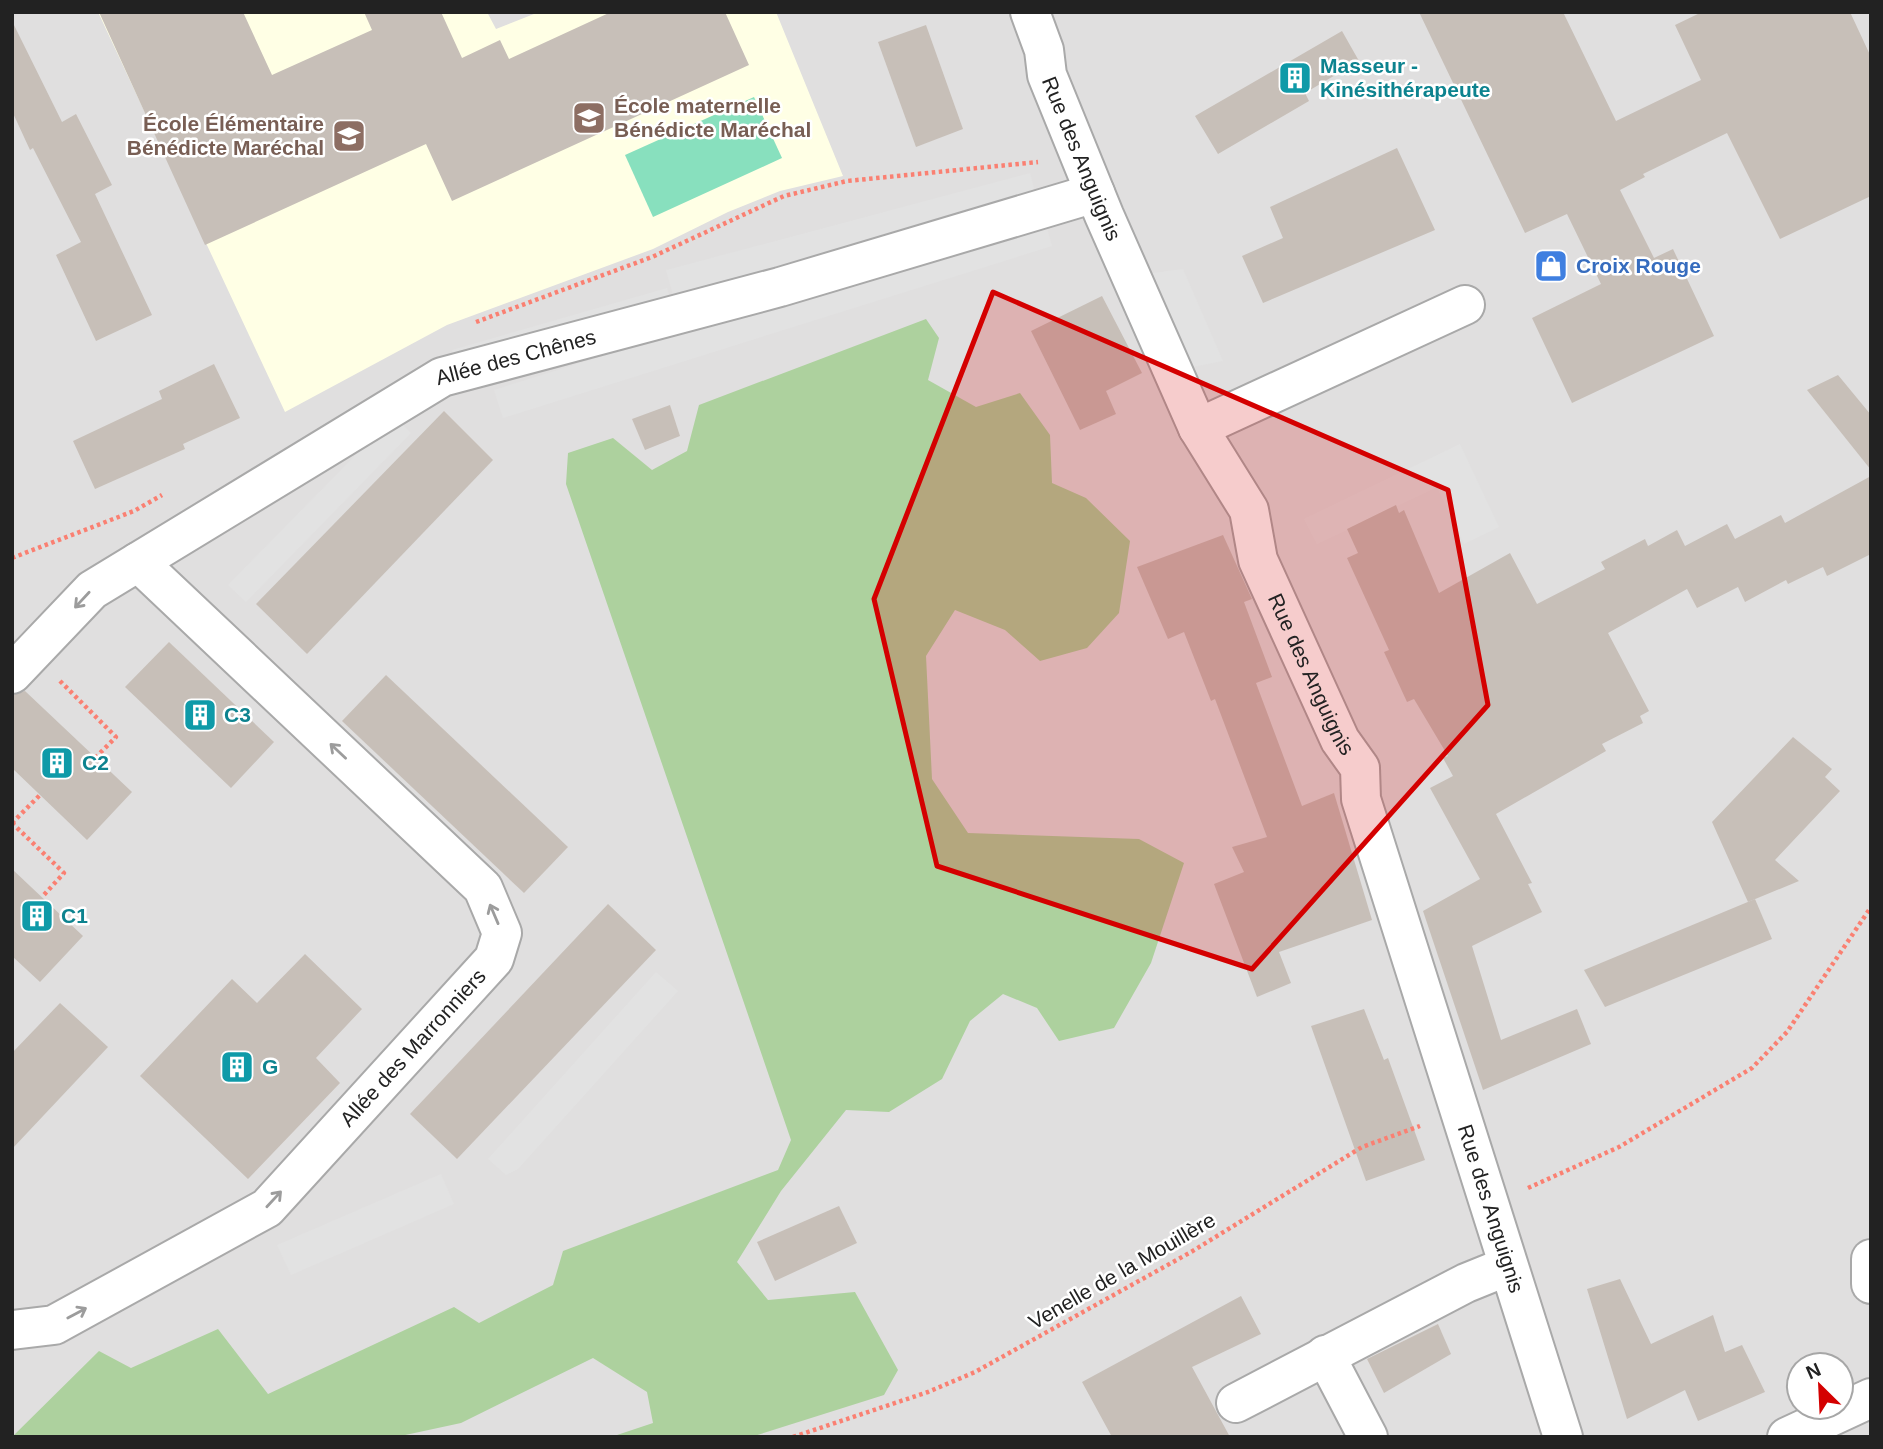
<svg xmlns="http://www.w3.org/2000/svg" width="1883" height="1449" font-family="Arial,sans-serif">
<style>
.residential{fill:#e0dfdf;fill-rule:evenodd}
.education{fill:#ffffe5}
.forest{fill:#add19e}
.pitch{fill:#88e0be}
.parking{fill:#e2e2e2}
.building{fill:#c7bfb8}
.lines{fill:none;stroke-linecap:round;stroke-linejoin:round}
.minor-casing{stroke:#a9a9a9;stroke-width:42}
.path{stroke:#fa8072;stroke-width:4.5;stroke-dasharray:3.5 3.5;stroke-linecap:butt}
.minor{stroke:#fff;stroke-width:38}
.oneway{stroke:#9c9c9c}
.marked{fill:#d40000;fill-opacity:0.2;stroke:#d40000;stroke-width:5;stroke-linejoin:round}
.labels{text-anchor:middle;stroke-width:5;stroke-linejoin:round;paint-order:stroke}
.culture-label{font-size:21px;font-weight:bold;fill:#0d838f;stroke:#fff;text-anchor:start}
.education-label{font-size:21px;font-weight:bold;fill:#785e54;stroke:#fff;text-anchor:start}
.street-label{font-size:21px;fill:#222;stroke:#fff}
.shop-label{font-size:21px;font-weight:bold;fill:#366cbe;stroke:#fff;text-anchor:start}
</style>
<rect width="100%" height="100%" fill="#f2efe9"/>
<path class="residential" d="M 12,12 L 1871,12 L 1871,1437 L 12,1437 ZM 1799,1365 L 1841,1365 L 1841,1407 L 1799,1407 Z"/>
<path class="education" d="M 98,12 L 487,12 L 496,29 L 539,12 L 776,12 L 843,176 L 780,191 L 728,212 L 653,249 L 447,325 L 285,412 Z"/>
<path class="forest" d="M 926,319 L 939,338 L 928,380 L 976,407 L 1020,393 L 1050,435 L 1052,483 L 1086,498 L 1130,541 L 1119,613 L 1087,648 L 1040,661 L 1005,630 L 955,610 L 926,656 L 932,779 L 968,833 L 1139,839 L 1184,863 L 1151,963 L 1114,1028 L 1059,1041 L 1037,1008 L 1003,994 L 970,1021 L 942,1079 L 889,1112 L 846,1110 L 781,1191 L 737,1262 L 768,1300 L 855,1292 L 898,1370 L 884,1395 L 751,1437 L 611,1437 L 653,1423 L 647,1392 L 593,1358 L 461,1423 L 396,1437 L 12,1437 L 99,1351 L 131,1368 L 218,1329 L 268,1394 L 454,1307 L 479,1323 L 553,1285 L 563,1251 L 778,1170 L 791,1140 L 566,484 L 568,453 L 613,438 L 652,470 L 687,451 L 699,405 Z"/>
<path class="pitch" d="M 754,97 L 782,158 L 653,217 L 625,155 Z"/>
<g class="parking">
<path d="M 1030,173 L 1037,200 L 674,298 L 666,270 Z"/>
<path d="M 1044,218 L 1052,246 L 503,418 L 494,390 Z"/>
<path d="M 1183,269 L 1223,361 L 1188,368 L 1145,274 Z"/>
<path d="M 667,288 L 671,302 L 456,364 L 452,350 Z"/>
<path d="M 394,416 L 411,433 L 246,602 L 228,585 Z"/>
<path d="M 1460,444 L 1499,527 L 1464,544 L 1437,487 L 1317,544 L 1304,519 Z"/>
<path d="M 656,972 L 678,991 L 518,1169 L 506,1175 L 488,1159 Z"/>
<path d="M 441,1174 L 454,1204 L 291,1275 L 277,1245 Z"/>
</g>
<g class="building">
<path d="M 99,12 L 243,12 L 272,75 L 372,30 L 364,12 L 441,12 L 462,58 L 500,40 L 509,59 L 611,12 L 725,12 L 749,65 L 452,201 L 426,144 L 205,245 Z"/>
<path d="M 1419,12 L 1563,12 L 1616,121 L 1701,80 L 1675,25 L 1702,12 L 1850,12 L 1871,57 L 1871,196 L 1780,239 L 1727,133 L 1643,174 L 1645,177 L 1620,190 L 1654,258 L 1673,249 L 1714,336 L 1572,403 L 1532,318 L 1601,284 L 1567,214 L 1525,233 Z"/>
<path d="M 12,21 L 62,122 L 76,114 L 112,185 L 95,194 L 152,315 L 96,341 L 56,255 L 81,242 L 33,148 L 30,150 L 12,111 Z"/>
<path d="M 926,25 L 963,129 L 916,147 L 878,42 Z"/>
<path d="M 1342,31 L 1359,61 L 1305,93 L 1309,101 L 1218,154 L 1195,116 Z"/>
<path d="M 1397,148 L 1435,230 L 1263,303 L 1242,256 L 1283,238 L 1270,207 Z"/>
<path d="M 1102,296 L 1142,373 L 1106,391 L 1116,414 L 1080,430 L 1031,331 Z"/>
<path d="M 214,364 L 240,418 L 183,444 L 185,449 L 95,489 L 73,441 L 162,399 L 159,391 Z"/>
<path d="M 1838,375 L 1871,415 L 1871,470 L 1807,390 Z"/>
<path d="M 670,405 L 680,436 L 645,450 L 632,419 Z"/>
<path d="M 444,411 L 493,460 L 307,654 L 256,604 Z"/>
<path d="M 1871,476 L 1871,554 L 1827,576 L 1823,567 L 1788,584 L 1786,580 L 1745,602 L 1738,587 L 1697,608 L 1687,589 L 1608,633 L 1649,711 L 1640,716 L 1643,723 L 1602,744 L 1606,751 L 1496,814 L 1532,883 L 1528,884 L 1542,912 L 1472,946 L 1501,1040 L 1577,1009 L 1591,1044 L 1483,1090 L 1423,911 L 1480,879 L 1430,788 L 1453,776 L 1443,758 L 1448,756 L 1414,699 L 1407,702 L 1384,652 L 1389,650 L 1347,558 L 1358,553 L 1347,529 L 1396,505 L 1399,513 L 1404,510 L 1439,593 L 1510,553 L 1537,604 L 1605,569 L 1601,562 L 1645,539 L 1648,546 L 1677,530 L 1685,546 L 1727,524 L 1735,539 L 1781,515 L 1785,523 Z"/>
<path d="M 1223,535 L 1252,599 L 1244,602 L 1272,677 L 1256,683 L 1302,806 L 1334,793 L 1372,920 L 1279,952 L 1291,983 L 1257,997 L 1214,884 L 1244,872 L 1232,847 L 1267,837 L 1215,699 L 1211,701 L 1184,632 L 1168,639 L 1137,567 Z"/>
<path d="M 169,642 L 274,742 L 231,788 L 125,687 Z"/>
<path d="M 386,675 L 568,847 L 524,893 L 342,721 Z"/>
<path d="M 25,691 L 132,792 L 87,840 L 12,768 L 12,695 Z"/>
<path d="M 1793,737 L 1832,769 L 1825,777 L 1840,791 L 1775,860 L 1799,881 L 1748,902 L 1712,822 Z"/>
<path d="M 12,869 L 83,936 L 40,982 L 12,956 Z"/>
<path d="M 1755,899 L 1772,939 L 1605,1007 L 1584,970 Z"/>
<path d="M 608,904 L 656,950 L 457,1159 L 410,1114 Z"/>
<path d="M 305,954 L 362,1009 L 316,1058 L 340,1083 L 248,1179 L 140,1076 L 232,979 L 257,1003 Z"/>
<path d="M 60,1003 L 108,1047 L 12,1149 L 12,1053 Z"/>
<path d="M 1364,1009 L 1384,1060 L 1388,1058 L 1425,1160 L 1366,1181 L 1311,1026 Z"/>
<path d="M 839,1206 L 857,1243 L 775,1281 L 757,1242 Z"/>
<path d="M 1620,1279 L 1651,1344 L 1713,1315 L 1725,1352 L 1742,1345 L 1765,1392 L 1698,1421 L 1685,1390 L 1627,1419 L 1587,1289 Z"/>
<path d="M 1241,1296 L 1261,1334 L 1192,1367 L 1230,1437 L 1112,1437 L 1082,1382 Z"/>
<path d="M 1438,1324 L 1451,1354 L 1384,1393 L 1367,1359 Z"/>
</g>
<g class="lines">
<defs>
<g id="minor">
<path id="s1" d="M 1030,12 L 1044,50 L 1047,75 L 1104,215 L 1198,428 L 1249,510 L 1258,560 L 1340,740 L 1360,768 L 1361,799 L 1563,1437"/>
<path d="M 1198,428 L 1465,305"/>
<path id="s2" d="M 12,674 L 92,590 L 442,377 L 780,287 L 1095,193"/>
<path d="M 1871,1259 L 1871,1284"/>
<path id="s3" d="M 12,1330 L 54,1325 L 267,1208 L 494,959 L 502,933 L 483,888 L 138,562"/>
<path d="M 1325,1355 L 1368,1437"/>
<path d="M 1236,1403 L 1466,1283 L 1508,1266"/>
<path d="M 1787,1437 L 1871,1398"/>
</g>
</defs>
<use href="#minor" class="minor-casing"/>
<g class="path">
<path d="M 476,322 L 652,257 L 784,196 L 847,181 L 1038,162"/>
<path d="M 12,558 L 134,511 L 162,495"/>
<path d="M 60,681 L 116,737 L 96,757"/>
<path d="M 12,823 L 64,873 L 42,897"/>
<path d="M 12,823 L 40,795"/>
<path d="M 1528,1188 L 1619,1147 L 1752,1068 L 1787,1032 L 1871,907"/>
<path d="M 793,1437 L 928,1392 L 975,1372 L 1191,1252 L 1362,1147 L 1420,1126"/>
</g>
<use href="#minor" class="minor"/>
</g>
<defs><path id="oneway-shaft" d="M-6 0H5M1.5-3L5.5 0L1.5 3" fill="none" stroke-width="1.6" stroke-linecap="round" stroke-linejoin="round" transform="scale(1.75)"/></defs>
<g class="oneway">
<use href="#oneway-shaft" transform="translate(82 600) rotate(133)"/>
<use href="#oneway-shaft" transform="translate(338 751) rotate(-137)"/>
<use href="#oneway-shaft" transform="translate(494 914) rotate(-113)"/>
<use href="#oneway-shaft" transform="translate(274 1199) rotate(-47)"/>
<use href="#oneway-shaft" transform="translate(77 1313) rotate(-28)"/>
</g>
<path class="marked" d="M 993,292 L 1448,490 L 1488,705 L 1252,969 L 937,866 L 874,599 Z"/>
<defs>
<symbol id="building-square" viewBox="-11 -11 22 22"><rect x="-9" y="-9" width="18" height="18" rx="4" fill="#0f9aa8" stroke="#fff"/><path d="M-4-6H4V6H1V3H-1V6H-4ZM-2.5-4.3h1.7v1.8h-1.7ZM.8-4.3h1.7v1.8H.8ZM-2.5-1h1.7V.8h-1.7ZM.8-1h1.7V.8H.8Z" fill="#fff"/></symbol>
<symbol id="school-square" viewBox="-11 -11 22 22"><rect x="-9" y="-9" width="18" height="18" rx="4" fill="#8d6e63" stroke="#fff"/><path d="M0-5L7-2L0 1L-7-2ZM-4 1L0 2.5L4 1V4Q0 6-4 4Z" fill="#fff"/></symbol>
<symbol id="shop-square" viewBox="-11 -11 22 22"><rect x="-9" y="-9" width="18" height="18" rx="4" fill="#3f7fe0" stroke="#fff"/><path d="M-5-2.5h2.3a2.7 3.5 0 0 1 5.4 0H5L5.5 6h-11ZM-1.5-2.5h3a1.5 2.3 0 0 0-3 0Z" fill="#fff"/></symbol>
</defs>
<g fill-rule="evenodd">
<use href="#building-square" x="1276" y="59" width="38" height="38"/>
<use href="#school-square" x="570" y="99" width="38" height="38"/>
<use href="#school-square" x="330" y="117" width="38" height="38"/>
<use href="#shop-square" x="1532" y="247" width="38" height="38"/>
<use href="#building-square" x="181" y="696" width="38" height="38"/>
<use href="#building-square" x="38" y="744" width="38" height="38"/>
<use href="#building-square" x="18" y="897" width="38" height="38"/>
<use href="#building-square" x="218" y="1048" width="38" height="38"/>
</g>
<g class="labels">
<g class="culture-label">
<text x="1320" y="73">Masseur -<tspan x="1320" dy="24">Kinésithérapeute</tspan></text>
<text x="224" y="722">C3</text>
<text x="82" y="770">C2</text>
<text x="61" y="923">C1</text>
<text x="262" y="1074">G</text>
</g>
<g class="education-label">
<text x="614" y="113">École maternelle<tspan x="614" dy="24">Bénédicte Maréchal</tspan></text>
<text x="324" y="131" text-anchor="end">École Élémentaire<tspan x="324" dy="24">Bénédicte Maréchal</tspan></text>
</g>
<g class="street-label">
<text dy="7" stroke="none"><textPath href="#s1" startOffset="156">Rue des Anguignis</textPath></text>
<text dy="7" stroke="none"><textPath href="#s2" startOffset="602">Allée des Chênes</textPath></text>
<text dy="7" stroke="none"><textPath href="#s1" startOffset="723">Rue des Anguignis</textPath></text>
<text dy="7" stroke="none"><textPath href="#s3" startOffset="502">Allée des Marronniers</textPath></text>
<text dy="7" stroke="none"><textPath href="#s1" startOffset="1290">Rue des Anguignis</textPath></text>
<text transform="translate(1122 1271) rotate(-30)" y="7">Venelle de la Mouillère</text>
</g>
<g class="shop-label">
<text x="1576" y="273">Croix Rouge</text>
</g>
</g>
<rect width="1883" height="1449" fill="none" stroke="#222222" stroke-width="28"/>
<g transform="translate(1820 1386) rotate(336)"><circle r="33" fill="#ffffff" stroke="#a7a7a7" stroke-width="2"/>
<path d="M0-5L12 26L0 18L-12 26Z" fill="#d40000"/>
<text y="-10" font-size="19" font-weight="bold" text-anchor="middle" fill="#222222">N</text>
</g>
</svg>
